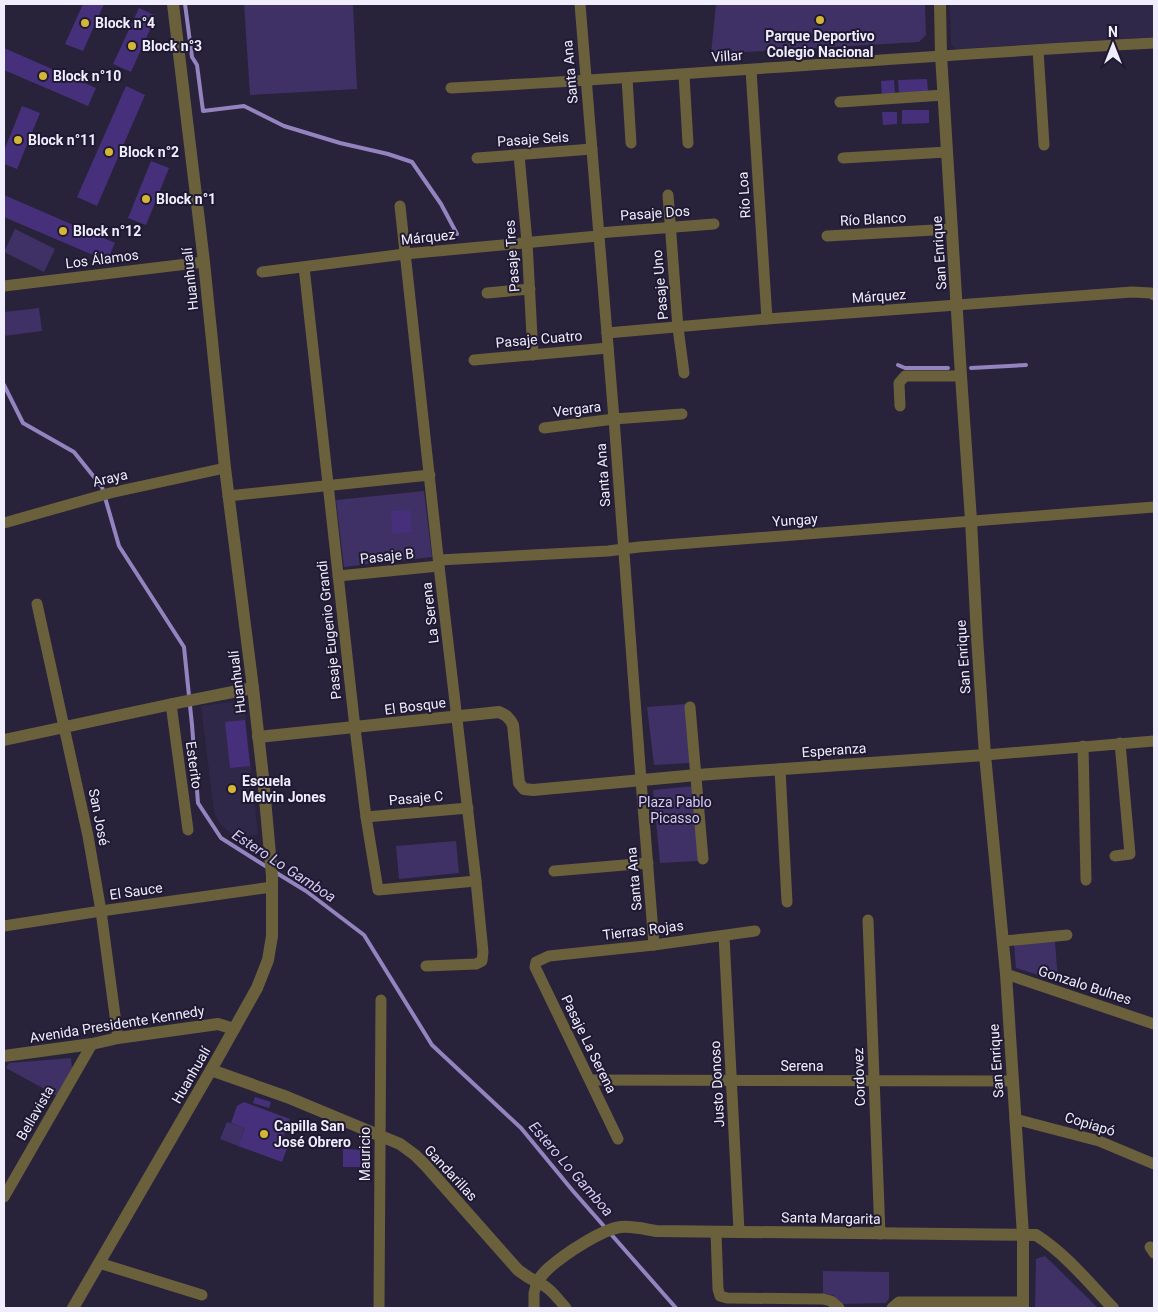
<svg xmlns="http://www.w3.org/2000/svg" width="1158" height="1312" font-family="Roboto,sans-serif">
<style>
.built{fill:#302848}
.green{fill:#3f3066}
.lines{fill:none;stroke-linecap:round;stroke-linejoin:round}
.stream{stroke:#9383bf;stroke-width:4}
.building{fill:#47307b}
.minor{stroke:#6a603c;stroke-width:11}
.tertiary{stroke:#6a603c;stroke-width:12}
.poi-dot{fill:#d3b635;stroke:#1f1931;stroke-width:2}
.labels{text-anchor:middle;stroke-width:4;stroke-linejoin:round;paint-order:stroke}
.poi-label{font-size:14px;font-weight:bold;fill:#f0edfe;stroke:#1f1931;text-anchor:start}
.street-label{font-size:14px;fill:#f0edfe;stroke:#1f1931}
.park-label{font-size:14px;fill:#d4cbf7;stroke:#1f1931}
.water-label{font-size:15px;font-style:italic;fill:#d3caf6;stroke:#1f1931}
</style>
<rect width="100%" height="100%" fill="#28223b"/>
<g class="built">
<path d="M 950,4 L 1154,4 L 1154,37 L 956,49 L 951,44 Z"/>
<path d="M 239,701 L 244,704 L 258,835 L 246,836 L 246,844 L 227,830 L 219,822 L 214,812 L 201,706 Z"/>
</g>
<g class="green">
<path d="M 244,4 L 353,4 L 357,89 L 250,95 Z"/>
<path d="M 716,4 L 925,4 L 926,35 L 919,42 L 711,54 Z"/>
<path d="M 15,229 L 55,249 L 44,272 L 4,252 Z"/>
<path d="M 39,308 L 42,331 L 4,336 L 4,312 Z"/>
<path d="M 424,491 L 432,557 L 344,567 L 336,500 Z"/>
<path d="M 686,704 L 691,763 L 654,765 L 647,707 Z"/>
<path d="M 694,786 L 698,861 L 660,863 L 653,790 Z"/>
<path d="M 456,841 L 459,873 L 399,879 L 396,846 Z"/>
<path d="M 1055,941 L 1058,981 L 1016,968 L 1014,945 Z"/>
<path d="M 71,1058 L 72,1068 L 57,1096 L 6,1068 L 9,1063 Z"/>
<path d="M 227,1122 L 245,1128 L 238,1146 L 220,1139 Z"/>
<path d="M 1045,1256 L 1098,1308 L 1035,1308 L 1036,1259 Z"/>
<path d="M 823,1271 L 889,1272 L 889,1298 L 886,1303 L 841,1304 L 833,1295 L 823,1294 Z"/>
</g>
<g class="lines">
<g class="stream">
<path d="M 185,4 L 192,57 L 197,65 L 203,111 L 244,106 L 284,126 L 340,143 L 388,154 L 412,162 L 441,204 L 457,234"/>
<path d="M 898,365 L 905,368 L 948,368"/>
<path d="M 971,368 L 1026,365"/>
<path d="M 4,385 L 23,423 L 74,452 L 102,487 L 119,546 L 184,647 L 192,725 L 198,803 L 221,838 L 267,867"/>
<path d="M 275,872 L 306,891 L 364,935 L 432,1045 L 521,1128 L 573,1191 L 676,1308"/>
</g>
</g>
<g class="building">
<path d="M 83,4 L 104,4 L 83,51 L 65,44 Z"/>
<path d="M 139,8 L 156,16 L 131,72 L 113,64 Z"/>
<path d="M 4,48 L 96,88 L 88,106 L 4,70 Z"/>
<path d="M 927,79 L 928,92 L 899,93 L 898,80 Z"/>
<path d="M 894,80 L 895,94 L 882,95 L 881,81 Z"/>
<path d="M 126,86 L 145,95 L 97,206 L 77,197 Z"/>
<path d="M 22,106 L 40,113 L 17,169 L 4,164 L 4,151 Z"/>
<path d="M 902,110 L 929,110 L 929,123 L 902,124 Z"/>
<path d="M 882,112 L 897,112 L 897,124 L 883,125 Z"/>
<path d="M 151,161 L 169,168 L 146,225 L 128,218 Z"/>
<path d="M 4,195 L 115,243 L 107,261 L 4,217 Z"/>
<path d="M 410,510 L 412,532 L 392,534 L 391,511 Z"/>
<path d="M 245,720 L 250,766 L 230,768 L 225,722 Z"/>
<path d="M 255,1097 L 271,1102 L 269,1108 L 253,1103 Z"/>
<path d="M 244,1102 L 290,1119 L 282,1140 L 289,1143 L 282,1162 L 238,1146 L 245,1128 L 231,1123 L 237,1106 Z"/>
<path d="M 343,1149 L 364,1150 L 363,1167 L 343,1167 Z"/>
</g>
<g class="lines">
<g class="minor">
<path d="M 580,4 L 614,419 L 641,780 L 654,945"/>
<path d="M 1038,50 L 1044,145"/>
<path d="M 751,70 L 767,319"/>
<path d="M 684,75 L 688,143"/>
<path d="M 627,78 L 631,143"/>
<path d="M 451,88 C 686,76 920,55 1154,43"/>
<path d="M 840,102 L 944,95"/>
<path d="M 519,155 L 527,242 L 533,355"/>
<path d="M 477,158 L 592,149"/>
<path d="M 843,158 L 947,152"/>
<path d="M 668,195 L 678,328 L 684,373"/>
<path d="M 400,206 L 439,566 L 476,881 L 483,952 L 482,961 L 476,964 L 426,966"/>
<path d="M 598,233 L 714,224"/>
<path d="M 827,236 L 952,229"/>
<path d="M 304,267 L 355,728 L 366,817 L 378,890 L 476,881"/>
<path d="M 262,272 L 405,254 L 598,236"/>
<path d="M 4,286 L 204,262"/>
<path d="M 487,293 L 530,289"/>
<path d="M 607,333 L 767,319 L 1132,292 L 1151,293 L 1154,295"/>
<path d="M 474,360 L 608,348"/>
<path d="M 900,406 L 899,383 L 905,376 L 961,376"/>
<path d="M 544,428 L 614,419 L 682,414"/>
<path d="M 228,496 L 430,475"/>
<path d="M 4,523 L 110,493 L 225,468"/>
<path d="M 439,560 L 608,551 L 639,547 L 1154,507"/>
<path d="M 338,576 L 439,566"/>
<path d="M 37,604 L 88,836 L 101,911 L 118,1038"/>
<path d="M 171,704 L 188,830"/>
<path d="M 690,707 L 703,859"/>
<path d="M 1083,746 L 1086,880"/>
<path d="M 985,755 L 1154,741"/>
<path d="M 780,769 L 787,902"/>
<path d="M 366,817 L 468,808"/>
<path d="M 1115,856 L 1130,854 L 1120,743"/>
<path d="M 554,871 L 648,863"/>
<path d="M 868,920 L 880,1234"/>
<path d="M 4,926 L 101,911 L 272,887"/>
<path d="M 724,936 L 739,1231"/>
<path d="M 1004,941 L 1067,935"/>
<path d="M 1006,974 L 1154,1024"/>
<path d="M 591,1080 L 1013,1081"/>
<path d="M 1015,1119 L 1099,1141 L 1154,1164"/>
<path d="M 618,1139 L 535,967 L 536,962 L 549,956 L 654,945 L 755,931"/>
<path d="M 4,1197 L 92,1044"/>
<path d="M 716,1232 L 718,1289 L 720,1296 L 727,1298 L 823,1299 L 831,1301 L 839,1308"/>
<path d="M 1150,1247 L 1154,1253"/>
<path d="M 99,1263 L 202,1295"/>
<path d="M 379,1308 L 381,1000"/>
<path d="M 534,1308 L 534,1293 L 537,1282 C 550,1287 557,1298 566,1308"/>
<path d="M 892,1308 L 899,1302 L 1023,1302"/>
</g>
<g class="tertiary">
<path d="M 940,4 L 941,55 L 961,376 L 971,520 L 977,637 L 985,755 L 1006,974 L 1023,1235 L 1023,1308"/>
<path d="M 258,737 L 499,712 C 506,715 509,717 513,725 L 519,783 L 524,789 L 533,790 L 697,775 L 985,755"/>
<path d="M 4,740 L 177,703 L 253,688"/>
<path d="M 4,1056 L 92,1044 L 118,1038 L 218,1024 L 234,1029"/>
<path d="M 211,1070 L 287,1097 L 400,1144 L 415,1155 L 426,1166 L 518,1270 L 528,1277 L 537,1282 C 541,1276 545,1271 550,1267 C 565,1254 602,1229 621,1227 C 633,1226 644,1229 656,1231 L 1036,1235 C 1066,1254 1089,1283 1113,1308"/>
<path d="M 73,1308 L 211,1070 L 257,988 L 268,960 L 272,936 L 272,876 L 263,777 L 253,688 L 225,468 L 204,262 L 173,4"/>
</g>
</g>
<g class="poi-dot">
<circle cx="820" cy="20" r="5"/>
<circle cx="85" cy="23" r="5"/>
<circle cx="132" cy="46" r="5"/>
<circle cx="43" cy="76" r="5"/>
<circle cx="18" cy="140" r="5"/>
<circle cx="109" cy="152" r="5"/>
<circle cx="146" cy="199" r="5"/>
<circle cx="63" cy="231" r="5"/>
<circle cx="232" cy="789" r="5"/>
<circle cx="264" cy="1134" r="5"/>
</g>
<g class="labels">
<g class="poi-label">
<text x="95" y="28">Block n°4</text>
<text x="820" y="41" text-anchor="middle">Parque Deportivo<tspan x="820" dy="16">Colegio Nacional</tspan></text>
<text x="142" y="51">Block n°3</text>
<text x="53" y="81">Block n°10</text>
<text x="28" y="145">Block n°11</text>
<text x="119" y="157">Block n°2</text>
<text x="156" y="204">Block n°1</text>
<text x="73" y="236">Block n°12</text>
<text x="242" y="786">Escuela<tspan x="242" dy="16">Melvin Jones</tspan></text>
<text x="274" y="1131">Capilla San<tspan x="274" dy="16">José Obrero</tspan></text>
</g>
<g class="street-label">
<text transform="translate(727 56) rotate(-4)" y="5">Villar</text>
<text transform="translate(570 72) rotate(-95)" y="5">Santa Ana</text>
<text transform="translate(533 139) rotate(-4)" y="5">Pasaje Seis</text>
<text transform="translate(744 195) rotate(-94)" y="5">Río Loa</text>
<text transform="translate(655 213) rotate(-4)" y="5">Pasaje Dos</text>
<text transform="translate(873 219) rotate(-3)" y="5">Río Blanco</text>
<text transform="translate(428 237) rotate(-6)" y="5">Márquez</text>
<text transform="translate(939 253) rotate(-94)" y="5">San Enrique</text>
<text transform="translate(512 256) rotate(-94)" y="5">Pasaje Tres</text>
<text transform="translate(102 259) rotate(-7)" y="5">Los Álamos</text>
<text transform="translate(190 279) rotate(-96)" y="5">Huanhualí</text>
<text transform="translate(660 285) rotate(-95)" y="5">Pasaje Uno</text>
<text transform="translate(879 296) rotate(-4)" y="5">Márquez</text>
<text transform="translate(539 339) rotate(-5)" y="5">Pasaje Cuatro</text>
<text transform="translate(577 409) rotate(-7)" y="5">Vergara</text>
<text transform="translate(603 475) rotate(-94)" y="5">Santa Ana</text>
<text transform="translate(110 478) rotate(-13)" y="5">Araya</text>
<text transform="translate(795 520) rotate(-4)" y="5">Yungay</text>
<text transform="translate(387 556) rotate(-6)" y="5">Pasaje B</text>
<text transform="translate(430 613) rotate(-97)" y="5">La Serena</text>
<text transform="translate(329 630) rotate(-96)" y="5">Pasaje Eugenio Grandi</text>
<text transform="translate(963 657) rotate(-94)" y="5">San Enrique</text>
<text transform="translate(237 682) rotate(-97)" y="5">Huanhualí</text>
<text transform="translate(415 706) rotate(-7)" y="5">El Bosque</text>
<text transform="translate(834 750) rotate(-4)" y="5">Esperanza</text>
<text transform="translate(194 765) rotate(82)" y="5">Esterito</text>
<text transform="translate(416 798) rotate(-5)" y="5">Pasaje C</text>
<text transform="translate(99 817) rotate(79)" y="5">San José</text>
<text transform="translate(634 879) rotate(-95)" y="5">Santa Ana</text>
<text transform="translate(136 891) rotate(-8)" y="5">El Sauce</text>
<text transform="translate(643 930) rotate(-7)" y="5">Tierras Rojas</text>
<text transform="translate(1085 985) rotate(18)" y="5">Gonzalo Bulnes</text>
<text transform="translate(117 1024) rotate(-9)" y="5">Avenida Presidente Kennedy</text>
<text transform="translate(589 1044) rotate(64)" y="5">Pasaje La Serena</text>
<text transform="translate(996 1061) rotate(-94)" y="5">San Enrique</text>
<text x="802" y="1071">Serena</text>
<text transform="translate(191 1075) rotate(-60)" y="5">Huanhualí</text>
<text transform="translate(859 1077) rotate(-92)" y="5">Cordovez</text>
<text transform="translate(717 1084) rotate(-93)" y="5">Justo Donoso</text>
<text transform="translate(35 1113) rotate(-60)" y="5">Bellavista</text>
<text transform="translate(1090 1124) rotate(17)" y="5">Copiapó</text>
<text transform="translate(365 1154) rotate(-90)" y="5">Mauricio</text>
<text transform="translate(451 1173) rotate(47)" y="5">Gandarillas</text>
<text transform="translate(831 1218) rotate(1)" y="5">Santa Margarita</text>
</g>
<g class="park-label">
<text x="675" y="807">Plaza Pablo<tspan x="675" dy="16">Picasso</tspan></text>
</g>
<g class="water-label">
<text transform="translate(284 866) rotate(33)" y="5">Estero Lo Gamboa</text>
<text transform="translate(571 1169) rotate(49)" y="5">Estero Lo Gamboa</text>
</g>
</g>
<rect width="1158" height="1312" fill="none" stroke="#f0edfe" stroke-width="10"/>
<g transform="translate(1113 45)" stroke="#1f1931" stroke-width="4" paint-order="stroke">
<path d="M0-4L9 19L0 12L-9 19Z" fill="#f0edfe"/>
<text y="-8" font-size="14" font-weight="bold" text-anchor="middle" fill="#f0edfe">N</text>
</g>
</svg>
